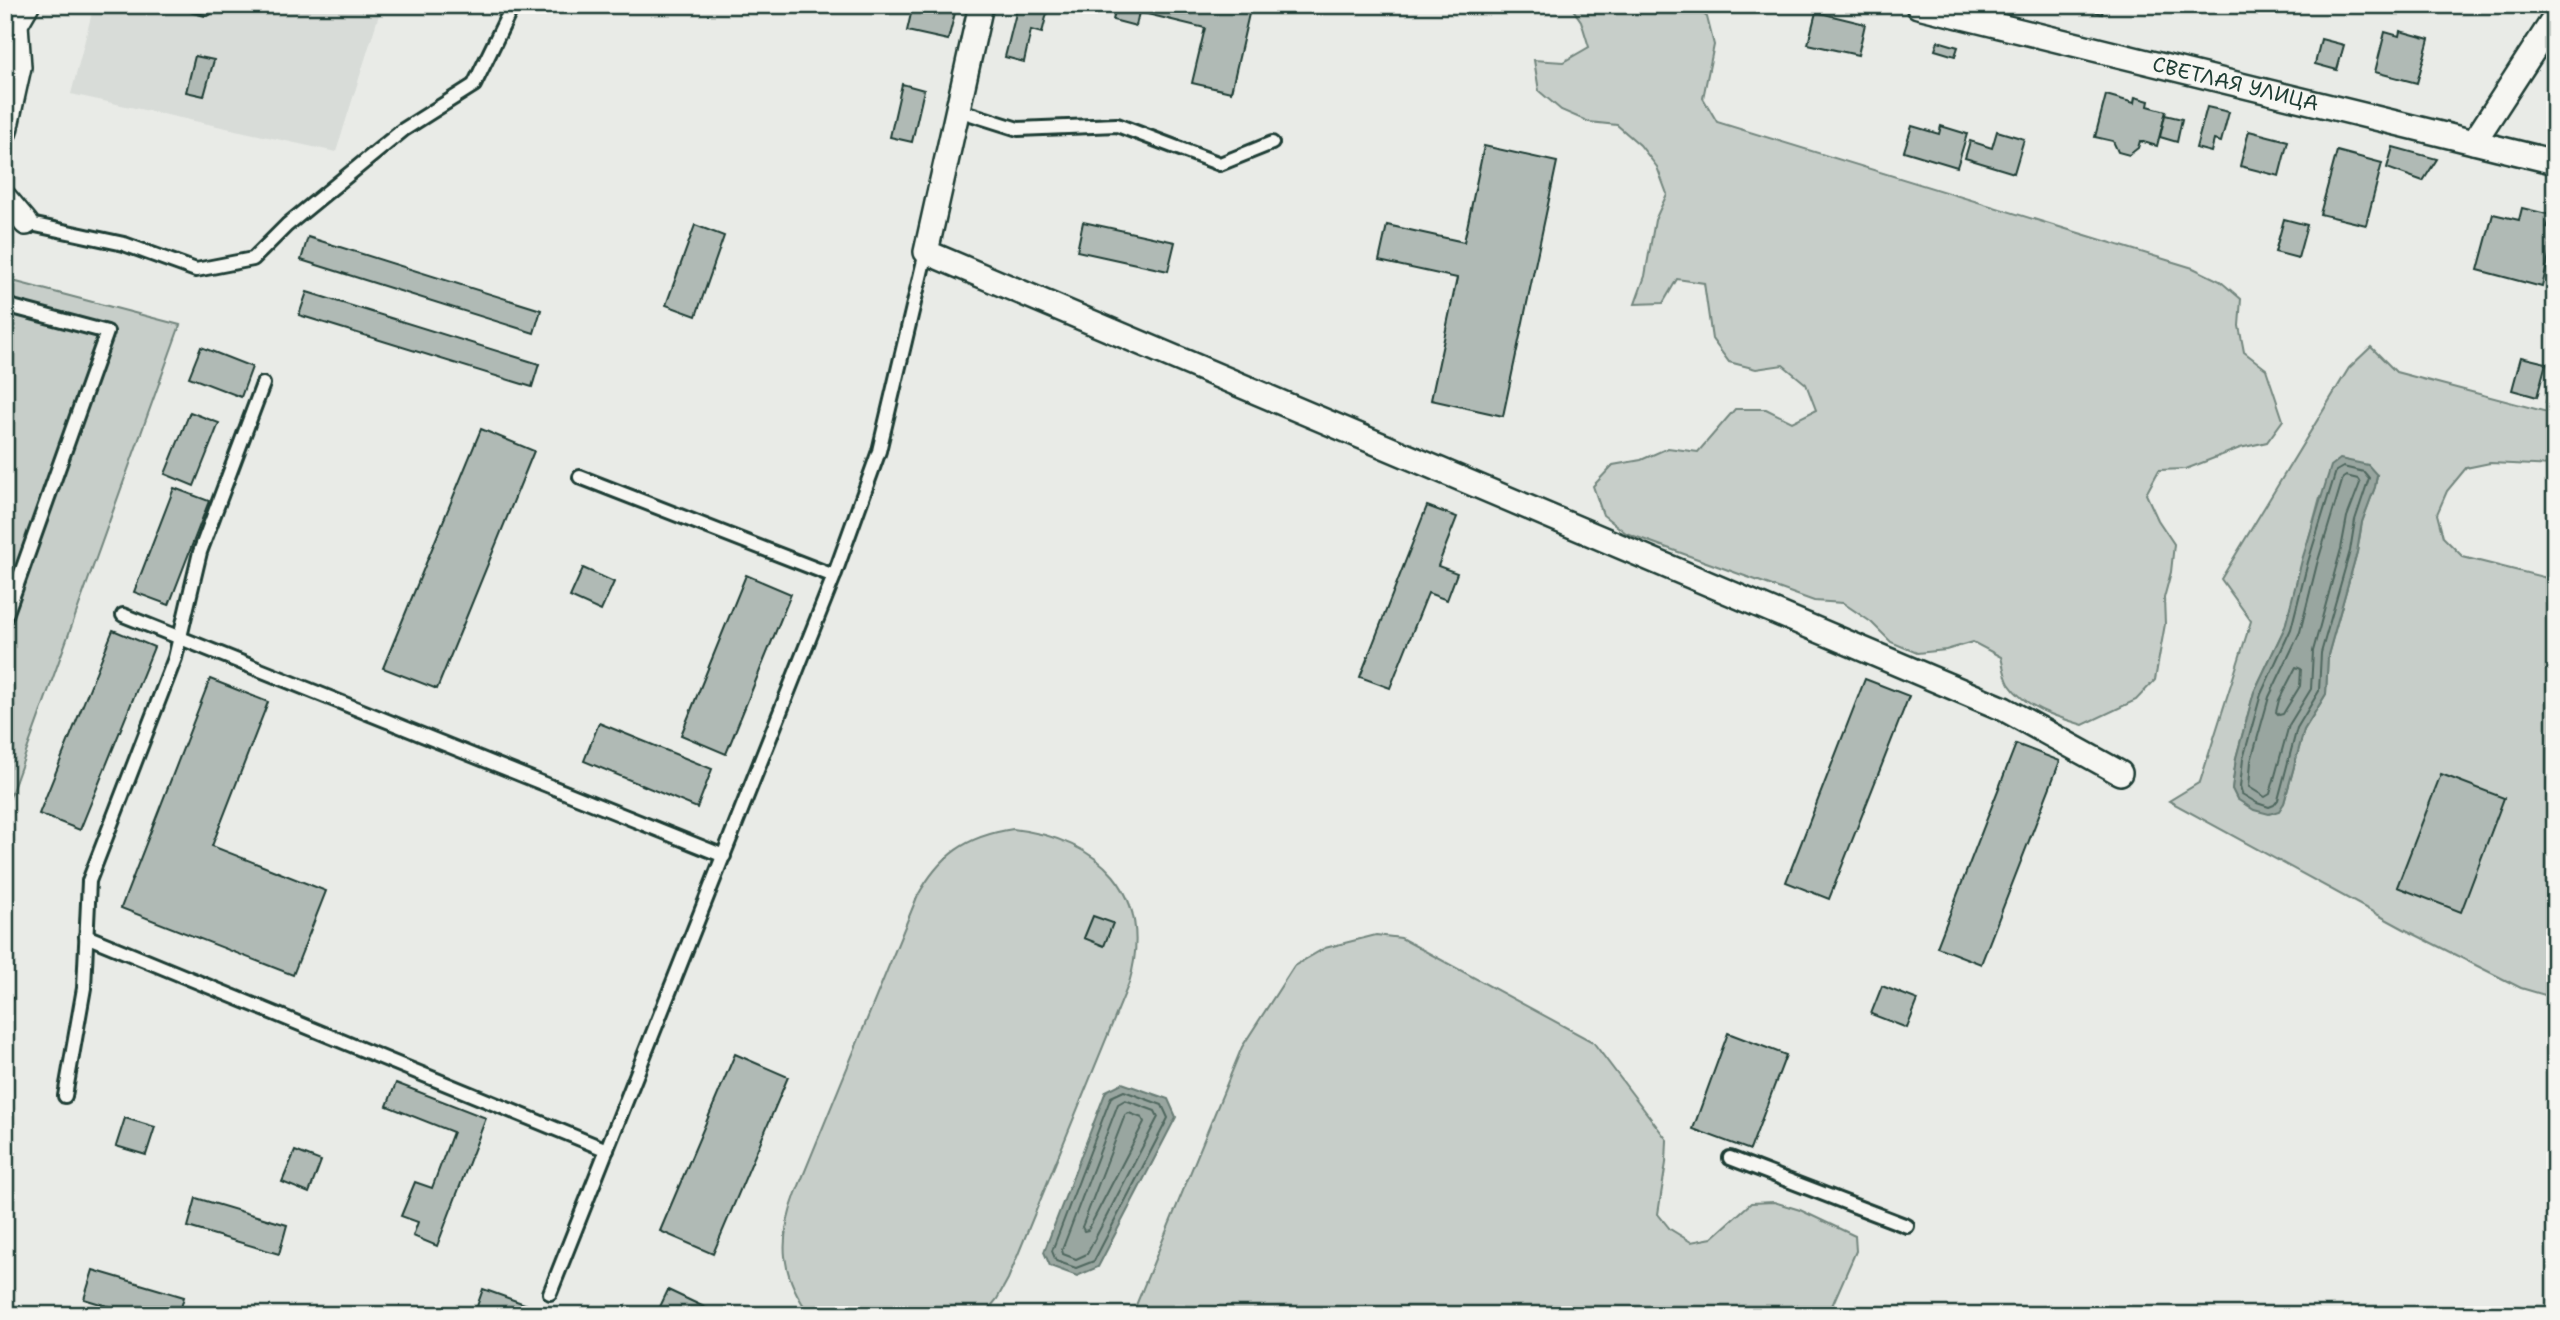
<svg xmlns="http://www.w3.org/2000/svg" width="2560" height="1320" font-family="'Shantell Sans',sans-serif">
<style>
.built{fill:#d8dcd8}
.green{fill:#c7cec9;stroke:#73867e;stroke-width:2;fill-rule:evenodd}
.water{fill:#99a6a0;stroke:#687c75;stroke-width:2}
.lines{fill:none;stroke-linecap:round;stroke-linejoin:round}
.shore{stroke:#50675f;stroke-width:2}
.building{fill:#b0bab5;stroke:#1f3d34;stroke-width:2}
.lane-casing{stroke:#1f3d34;stroke-width:18}
.street-casing{stroke:#1f3d34;stroke-width:28}
.lane{stroke:#f6f6f2;stroke-width:12}
.street{stroke:#f6f6f2;stroke-width:23}
.labels{text-anchor:middle;stroke-width:5;stroke-linejoin:round;paint-order:stroke}
.street-label{font-size:21px;fill:#1f3d34;stroke:#f6f6f2}
</style>
<rect width="100%" height="100%" fill="#e9ebe7"/>
<filter id="ink" filterUnits="userSpaceOnUse"><feTurbulence type="fractalNoise" baseFrequency=".0143" numOctaves="2"/><feDisplacementMap in="SourceGraphic" scale="14" xChannelSelector="R" yChannelSelector="G"/><feConvolveMatrix kernelMatrix="1 2 1 2 8 2 1 2 1" color-interpolation-filters="sRGB"/></filter>
<g filter="url(#ink)">
<path class="built" d="M 94,5 L 382,5 L 336,152 L 71,94 Z"/>
<g class="green">
<path d="M 1570,5 L 1692,5 L 1707,17 L 1714,45 L 1703,98 L 1717,122 L 2193,268 L 2220,281 L 2241,299 L 2239,326 L 2244,352 L 2266,369 L 2283,420 L 2267,442 L 2240,448 L 2186,469 L 2159,470 L 2146,494 L 2158,520 L 2174,544 L 2171,572 L 2164,598 L 2165,624 L 2155,680 L 2136,700 L 2083,725 C 2057,717 2025,708 2009,684 C 2005,677 2003,665 2001,657 L 1973,642 L 1946,650 L 1917,653 L 1891,642 L 1871,622 L 1843,603 L 1814,601 L 1626,533 L 1603,515 L 1593,486 L 1613,465 L 1641,460 L 1668,448 L 1698,452 L 1735,409 L 1766,409 L 1792,422 L 1816,410 L 1806,384 L 1783,365 L 1756,369 L 1729,362 L 1712,339 L 1704,283 L 1677,279 L 1663,303 L 1635,304 L 1645,276 L 1655,220 L 1667,194 L 1657,167 L 1640,145 L 1617,125 L 1589,122 L 1561,110 L 1539,91 L 1534,60 L 1563,62 L 1589,47 L 1581,21 Z"/>
<path d="M 5,279 L 180,325 L 5,811 Z"/>
<path d="M 2371,347 L 2396,372 L 2555,414 L 2555,466 L 2490,463 L 2466,468 L 2447,491 L 2437,514 L 2443,537 L 2463,557 L 2555,580 L 2555,998 L 2521,988 L 2404,929 L 2169,801 L 2200,782 L 2251,621 L 2221,579 L 2349,368 ZM 2377,475 L 2375,487 L 2362,522 L 2357,552 L 2328,655 L 2326,694 L 2304,730 L 2284,803 L 2232,789 L 2236,758 L 2254,692 L 2285,627 L 2320,497 Z"/>
<path d="M 1013,829 C 1100,839 1155,893 1129,983 L 1008,1279 L 997,1299 L 984,1315 L 810,1315 C 780,1273 778,1241 796,1193 L 917,897 C 940,855 966,836 1013,829 Z"/>
<path d="M 1376,935 L 1401,938 L 1593,1042 L 1667,1140 L 1666,1163 L 1658,1214 L 1670,1229 L 1691,1242 L 1712,1238 L 1751,1203 L 1774,1202 L 1800,1210 L 1855,1236 L 1856,1251 L 1828,1315 L 1132,1315 L 1242,1047 L 1294,966 L 1325,948 Z"/>
</g>
<g class="water">
<path d="M 2340,459 L 2368,465 L 2377,475 L 2375,487 L 2362,522 L 2357,552 L 2328,655 L 2326,694 L 2304,730 L 2284,803 L 2279,811 L 2269,814 L 2254,810 L 2237,799 L 2232,789 L 2236,758 L 2254,692 L 2285,627 L 2302,560 L 2331,466 Z"/>
<path d="M 1122,1083 L 1168,1099 L 1176,1117 L 1098,1267 L 1077,1276 L 1050,1266 L 1044,1252 L 1106,1091 Z"/>
</g>
<g class="lines">
<g class="shore">
<path d="M 2343,467 L 2364,472 L 2369,478 L 2355,520 L 2350,551 L 2321,653 L 2319,691 L 2297,728 L 2278,800 L 2274,805 L 2269,807 L 2257,803 L 2242,794 L 2240,787 L 2243,759 L 2261,694 L 2291,629 L 2308,562 L 2336,471 Z"/>
<path d="M 2346,476 L 2358,479 L 2360,483 L 2347,517 L 2341,549 L 2313,651 L 2311,689 L 2289,725 L 2270,794 L 2265,797 L 2249,787 L 2251,761 L 2269,697 L 2300,632 L 2317,564 L 2343,478 Z"/>
<path d="M 2296,667 L 2301,669 L 2300,686 L 2283,714 L 2279,715 L 2276,712 L 2279,700 Z"/>
<path d="M 1124,1091 L 1162,1105 L 1168,1118 L 1094,1261 L 1076,1268 L 1056,1261 L 1052,1251 L 1111,1097 Z"/>
<path d="M 1125,1100 L 1155,1111 L 1158,1117 L 1087,1254 L 1076,1259 L 1063,1254 L 1062,1250 L 1118,1104 Z"/>
<path d="M 1129,1113 L 1142,1118 L 1144,1122 L 1088,1230 L 1084,1231 L 1082,1227 L 1125,1115 Z"/>
</g>
</g>
<g class="building">
<path d="M 913,5 L 957,5 L 948,40 L 907,31 Z"/>
<path d="M 1018,5 L 1049,5 L 1042,33 L 1031,30 L 1024,62 L 1005,57 Z"/>
<path d="M 1111,5 L 1251,5 L 1231,92 L 1192,83 L 1205,28 L 1139,12 L 1136,26 L 1113,20 L 1116,6 Z"/>
<path d="M 2071,5 L 2104,5 L 2102,14 Z"/>
<path d="M 1816,12 L 1865,24 L 1858,55 L 1808,44 Z"/>
<path d="M 2400,31 L 2429,39 L 2417,83 L 2375,72 L 2385,32 L 2399,36 Z"/>
<path d="M 2321,39 L 2344,45 L 2337,70 L 2315,64 Z"/>
<path d="M 1938,41 L 1958,47 L 1955,56 L 1935,50 Z"/>
<path d="M 195,56 L 214,60 L 204,96 L 186,92 Z"/>
<path d="M 902,84 L 924,90 L 912,142 L 890,137 Z"/>
<path d="M 2106,95 L 2134,103 L 2135,97 L 2149,101 L 2148,106 L 2166,111 L 2157,146 L 2140,141 L 2138,148 L 2129,155 L 2118,152 L 2113,141 L 2095,137 Z"/>
<path d="M 2207,107 L 2229,112 L 2221,142 L 2214,140 L 2211,152 L 2196,148 Z"/>
<path d="M 2165,115 L 2182,119 L 2177,142 L 2160,137 Z"/>
<path d="M 1912,126 L 1939,134 L 1941,126 L 1967,134 L 1957,167 L 1904,151 Z"/>
<path d="M 1997,131 L 2024,139 L 2014,173 L 1965,158 L 1970,141 L 1992,148 Z"/>
<path d="M 2249,131 L 2288,141 L 2279,176 L 2240,166 Z"/>
<path d="M 1484,146 L 1557,162 L 1503,416 L 1431,400 L 1457,278 L 1379,261 L 1387,225 L 1464,242 Z"/>
<path d="M 2393,147 L 2437,159 L 2423,181 L 2387,168 Z"/>
<path d="M 2337,151 L 2382,163 L 2366,225 L 2320,214 Z"/>
<path d="M 2522,208 L 2551,215 L 2547,228 L 2555,230 L 2542,287 L 2478,270 L 2493,214 L 2519,220 Z"/>
<path d="M 2284,219 L 2307,225 L 2298,258 L 2275,252 Z"/>
<path d="M 1083,222 L 1175,242 L 1168,271 L 1077,251 Z"/>
<path d="M 695,225 L 724,236 L 696,316 L 666,305 Z"/>
<path d="M 308,237 L 541,310 L 534,333 L 301,260 Z"/>
<path d="M 307,292 L 539,364 L 532,387 L 299,315 Z"/>
<path d="M 201,347 L 252,367 L 241,397 L 189,377 Z"/>
<path d="M 2521,357 L 2546,363 L 2537,397 L 2512,390 Z"/>
<path d="M 2554,371 L 2555,372 L 2555,405 L 2546,402 Z"/>
<path d="M 190,412 L 219,423 L 194,486 L 165,474 Z"/>
<path d="M 481,429 L 534,451 L 437,689 L 383,668 Z"/>
<path d="M 174,488 L 209,501 L 169,605 L 134,592 Z"/>
<path d="M 1427,506 L 1457,517 L 1438,566 L 1457,573 L 1447,600 L 1428,593 L 1390,688 L 1360,677 Z"/>
<path d="M 583,568 L 614,582 L 601,611 L 570,597 Z"/>
<path d="M 746,575 L 791,594 L 726,754 L 681,735 Z"/>
<path d="M 113,630 L 154,647 L 80,830 L 39,814 Z"/>
<path d="M 210,679 L 268,702 L 212,846 L 326,891 L 293,975 L 121,908 Z"/>
<path d="M 1865,679 L 1909,696 L 1829,899 L 1786,882 Z"/>
<path d="M 599,723 L 712,769 L 697,808 L 584,761 Z"/>
<path d="M 2016,744 L 2060,761 L 1981,964 L 1937,947 Z"/>
<path d="M 2441,774 L 2504,798 L 2461,912 L 2397,887 Z"/>
<path d="M 1093,916 L 1113,923 L 1104,946 L 1084,938 Z"/>
<path d="M 1882,986 L 1918,1000 L 1907,1028 L 1871,1014 Z"/>
<path d="M 5,995 L 13,998 L 5,1016 Z"/>
<path d="M 1728,1033 L 1786,1055 L 1750,1150 L 1693,1129 Z"/>
<path d="M 735,1054 L 788,1077 L 713,1254 L 660,1231 Z"/>
<path d="M 396,1083 L 486,1118 L 437,1246 L 413,1236 L 418,1222 L 401,1216 L 415,1182 L 432,1188 L 453,1132 L 387,1106 Z"/>
<path d="M 125,1118 L 155,1127 L 146,1155 L 116,1146 Z"/>
<path d="M 295,1151 L 321,1161 L 309,1193 L 282,1182 Z"/>
<path d="M 196,1198 L 287,1225 L 279,1254 L 188,1227 Z"/>
<path d="M 93,1270 L 184,1297 L 179,1315 L 137,1315 L 84,1299 Z"/>
<path d="M 483,1289 L 555,1315 L 474,1315 Z"/>
<path d="M 668,1290 L 721,1315 L 656,1315 Z"/>
</g>
<g class="lines">
<defs>
<g id="lane">
<path d="M 194,5 L 206,8"/>
<path d="M 958,110 L 1018,129 L 1117,125 L 1220,164 L 1272,143"/>
<path d="M 26,223 L 124,244 L 196,270 L 253,259 L 287,225 L 403,130 L 474,85 L 513,5"/>
<path d="M 5,305 L 107,332 L 5,618"/>
<path d="M 580,477 L 834,576"/>
<path d="M 123,615 L 724,856"/>
<path d="M 86,936 L 607,1150"/>
<path d="M 65,1096 L 84,988 L 89,881 L 175,658 L 200,552 L 263,384"/>
<path d="M 1730,1158 L 1907,1226"/>
<path d="M 550,1293 L 834,576 L 879,451 L 926,252"/>
</g>
<g id="street">
<path d="M 981,5 L 926,252 L 2004,709 L 2120,773"/>
<path id="s1" d="M 1918,6 L 2555,162"/>
<path d="M 5,131 L 19,67 L 16,24 L 27,5"/>
<path d="M 2474,142 L 2555,17"/>
<path d="M 5,198 L 26,223"/>
</g>
</defs>
<use href="#lane" class="lane-casing"/>
<use href="#street" class="street-casing"/>
<use href="#lane" class="lane"/>
<use href="#street" class="street"/>
</g>
</g>
<g class="labels">
<g class="street-label">
<text dy="7" stroke="none"><textPath href="#s1" startOffset="327">СВЕТЛАЯ УЛИЦА</textPath></text>
</g>
</g>
<rect width="2560" height="1320" fill="none" stroke="#f6f6f2" stroke-width="28"/>
<rect x="14" y="14" width="2532" height="1292" fill="none" stroke="#1f3d34" stroke-width="2.5" filter="url(#ink)"/>
</svg>
